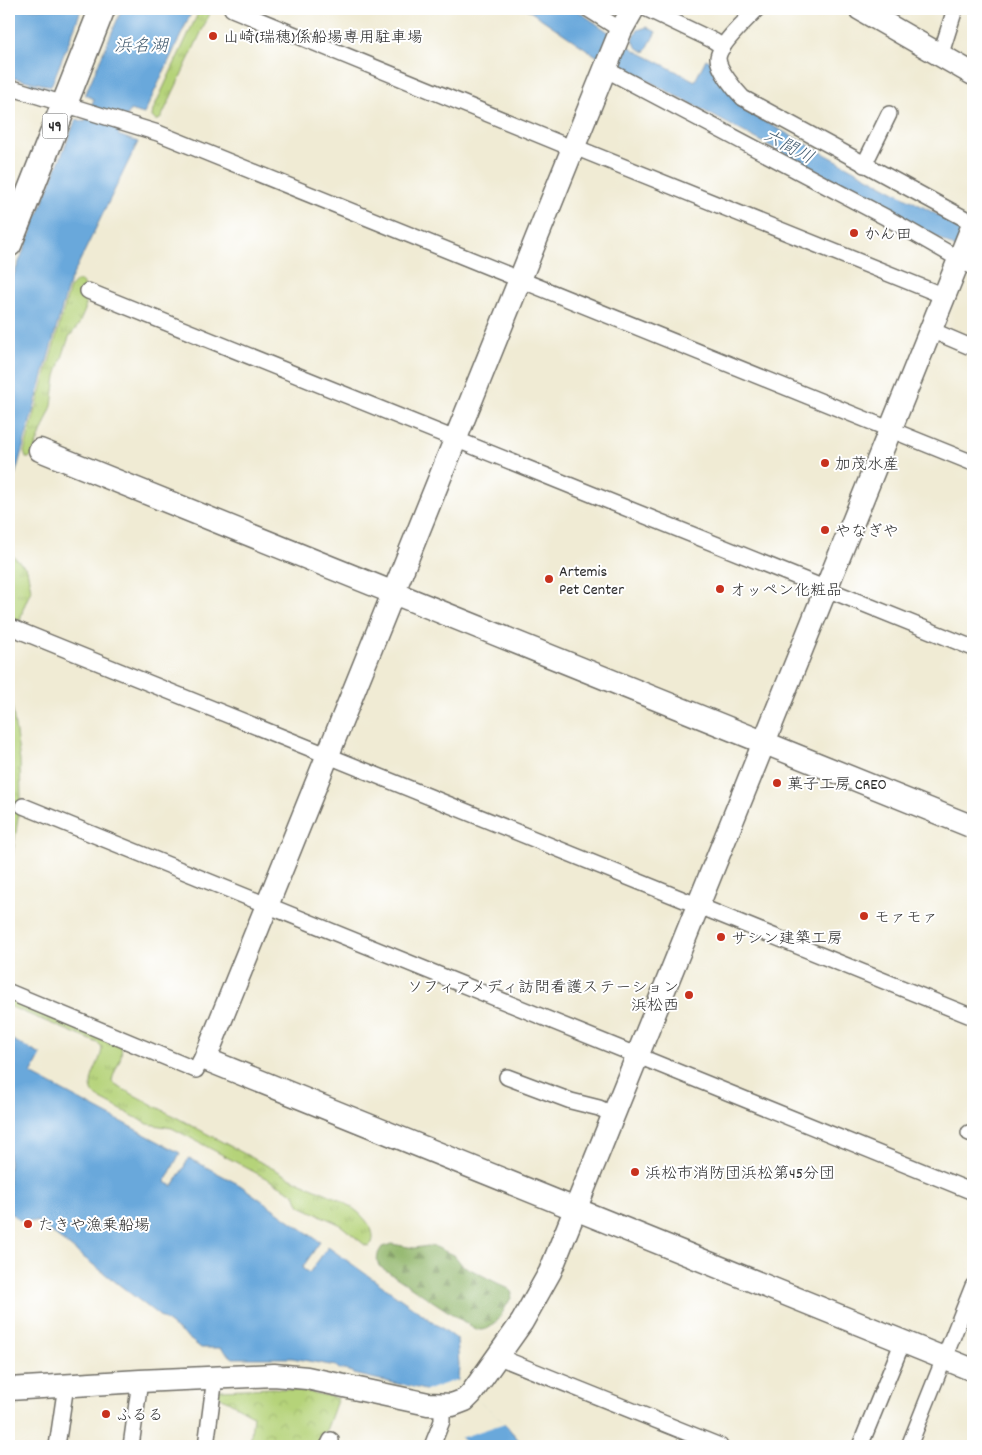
<svg xmlns="http://www.w3.org/2000/svg" width="982" height="1455" font-family="Dekko,'Klee One',sans-serif">
<style>
.grass{fill:url(#grass-tufts);stroke:#707f52}
.forest{fill:url(#forest-firs);stroke:#5e704a}
.park{fill:url(#park-crowns);stroke:#707f52}
.water{fill:#69a8db;stroke:#4a6a83}
.pier{fill:#f0ebd4}
.lines{fill:none;stroke-linecap:round;stroke-linejoin:round}
.stream{stroke:#69a8db;stroke-width:4.5}
.street-casing{stroke:#706e66;stroke-width:18}
.secondary-casing{stroke:#706e66;stroke-width:25}
.primary-casing{stroke:#706e66;stroke-width:28}
.street{stroke:#fff;stroke-width:15}
.secondary{stroke:#fff;stroke-width:22}
.primary{stroke:#fff;stroke-width:25}
.poi-dot{fill:#c8321e;stroke:#fff;stroke-width:2}
.labels{text-anchor:middle;stroke-width:4;stroke-linejoin:round;paint-order:stroke}
.shield{fill:#fff;stroke:#6b6b6b;stroke-width:1}
.shield-label{font-size:15px;font-weight:bold;fill:#2b2b2b}
.poi-label{font-size:16px;fill:#2b2b2b;stroke:#fff;text-anchor:start}
.water-label{font-size:18px;font-style:italic;fill:#445d71;stroke:#fff}
</style>
<defs>
<pattern id="grass-tufts" width="24" height="20" patternUnits="userSpaceOnUse" patternTransform="scale(1.25)"><rect width="24" height="20" fill="#b5d379"/><path d="M3 7l-1-3M5 7V3M7 7l1-3M15 17l-1-3M17 17v-4M19 17l1-3" fill="none" stroke="#9cb569"/></pattern>
<pattern id="forest-firs" width="22" height="20" patternUnits="userSpaceOnUse" patternTransform="scale(1.25)"><rect width="22" height="20" fill="#90b569"/><path d="M5 1l3.5 6h-7zM16 11l3.5 6h-7z" fill="#769357"/></pattern>
<pattern id="park-crowns" width="20" height="18" patternUnits="userSpaceOnUse" patternTransform="scale(1.25)"><rect width="20" height="18" fill="#b5d379"/><path d="M2 6a3 3 0 1 1 6 0M12 15a3 3 0 1 1 6 0" fill="none" stroke="#9cb569"/></pattern>
</defs>
<rect width="100%" height="100%" fill="#fff"/>
<filter id="ink" filterUnits="userSpaceOnUse"><feTurbulence type="fractalNoise" baseFrequency=".02" numOctaves="2"/><feDisplacementMap in="SourceGraphic" scale="10" xChannelSelector="R" yChannelSelector="G"/><feConvolveMatrix kernelMatrix="1 2 1 2 8 2 1 2 1" color-interpolation-filters="sRGB"/></filter>
<filter id="wash" filterUnits="userSpaceOnUse"><feTurbulence type="fractalNoise" baseFrequency=".0096" numOctaves="4" result="noise"/><feDisplacementMap in="SourceGraphic" scale="20" xChannelSelector="R" yChannelSelector="G"/><feGaussianBlur stdDeviation="1.12" result="paint"/><feColorMatrix in="noise" values="0 0 0 0 0 0 0 0 0 0 0 0 0 0 0 0 0 1.4 0 .05"/><feComposite in="paint" operator="in"/></filter>
<g filter="url(#wash)">
<rect width="100%" height="100%" fill="#f0ebd4"/>
<g class="grass">
<path d="M 200,9 L 212,9 L 162,116 L 159,120 L 155,120 L 152,117 L 153,110 Z"/>
<path d="M 76,281 L 81,281 L 84,285 L 86,294 L 85,310 L 78,326 L 69,337 L 56,376 L 52,406 L 32,455 L 29,458 L 26,458 L 24,452 L 70,287 Z"/>
<path d="M 9,537 L 13,556 L 27,569 L 31,590 L 23,609 L 20,622 L 9,625 Z"/>
<path d="M 9,685 L 20,761 L 21,797 L 9,880 L 9,797 L 11,781 L 9,764 Z"/>
<path d="M 9,996 L 121,1045 C 124,1059 114,1069 112,1081 L 115,1085 C 175,1116 234,1149 295,1180 C 316,1190 341,1197 359,1213 C 367,1221 376,1231 372,1243 L 369,1246 L 365,1245 L 339,1224 L 300,1206 L 295,1195 L 290,1191 L 172,1128 L 148,1124 L 97,1097 C 81,1083 102,1064 102,1047 L 98,1043 L 9,1006 Z"/>
</g>
<path class="forest" d="M 392,1244 L 414,1248 L 428,1246 L 436,1247 L 455,1256 L 462,1265 L 509,1289 L 512,1293 L 511,1298 C 502,1312 494,1335 475,1329 L 379,1266 C 376,1258 377,1254 382,1247 Z"/>
<path class="park" d="M 274,1388 L 304,1391 L 338,1398 L 327,1428 L 316,1446 L 250,1446 L 253,1415 L 217,1395 L 218,1390 Z"/>
<g class="water">
<path d="M 9,9 L 81,9 L 76,24 L 51,86 L 9,77 Z"/>
<path d="M 122,9 L 193,9 L 144,114 L 130,110 L 118,135 L 138,142 L 69,283 L 9,497 L 9,287 L 76,119 L 85,122 L 94,99 L 85,95 Z"/>
<path d="M 527,9 L 575,9 L 636,51 L 695,81 L 706,59 L 711,62 L 745,111 L 973,234 L 973,258 L 893,212 L 615,63 L 601,59 Z"/>
<path d="M 647,27 L 656,32 L 645,52 L 636,47 L 633,39 L 638,30 Z"/>
<path d="M 9,1038 L 41,1055 L 31,1074 L 180,1153 L 165,1182 L 173,1186 L 189,1158 L 240,1185 L 320,1242 L 302,1268 L 309,1273 L 328,1247 L 457,1339 L 459,1365 L 458,1380 L 456,1381 L 504,1423 L 524,1446 L 472,1446 L 461,1438 L 429,1391 L 354,1374 L 353,1372 L 339,1369 L 336,1366 L 292,1358 L 233,1358 L 220,1348 L 201,1348 L 38,1222 L 20,1220 L 9,1212 Z"/>
</g>
<path class="pier" d="M 456,1380 L 505,1423 L 460,1438 L 454,1432 L 427,1393 L 406,1389 L 401,1384 L 425,1391 Z"/>
<g class="lines">
<path class="stream" d="M 30,85 L 52,92"/>
</g>
</g>
<g filter="url(#ink)">
<g class="lines">
<defs>
<g id="street">
<path d="M 232,9 L 564,145 L 582,150 L 944,296"/>
<path d="M 588,9 L 621,30"/>
<path d="M 647,9 L 714,41 L 723,47"/>
<path d="M 757,9 C 747,19 719,45 718,58 C 718,69 735,90 743,98 L 973,223"/>
<path d="M 938,54 L 943,47 L 955,9"/>
<path d="M 605,69 L 889,219 L 973,267"/>
<path d="M 9,87 L 158,133 L 973,463"/>
<path d="M 864,165 L 889,114"/>
<path d="M 88,291 L 973,648"/>
<path d="M 931,330 L 973,348"/>
<path d="M 13,628 L 973,1017"/>
<path d="M 23,806 L 973,1192"/>
<path d="M 9,992 L 196,1070 L 200,1061 L 205,1059"/>
<path d="M 507,1077 L 571,1101 L 599,1108 L 614,1115"/>
<path d="M 969,1133 L 973,1134"/>
<path d="M 499,1357 L 720,1446"/>
<path d="M 57,1446 L 66,1385"/>
<path d="M 131,1446 L 140,1381"/>
<path d="M 206,1446 L 215,1377"/>
<path d="M 328,1446 L 331,1440"/>
<path d="M 432,1446 L 442,1421 L 442,1405"/>
<path d="M 860,1446 L 903,1341"/>
<path d="M 909,1446 L 973,1286"/>
</g>
<g id="secondary">
<path d="M 633,9 L 621,30 L 605,69 L 205,1059 L 973,1370"/>
<path d="M 860,9 L 973,74"/>
<path d="M 40,450 L 973,827"/>
<path d="M 9,1389 L 140,1381 L 274,1375 L 307,1378 L 428,1404 L 452,1405 L 465,1400 L 471,1394 L 522,1322 L 550,1272 L 973,225"/>
</g>
<path id="primary" d="M 9,244 L 102,9"/>
</defs>
<use href="#street" class="street-casing"/>
<use href="#secondary" class="secondary-casing"/>
<use href="#primary" class="primary-casing"/>
<use href="#street" class="street"/>
<use href="#secondary" class="secondary"/>
<use href="#primary" class="primary"/>
</g>
</g>
<g class="poi-dot">
<circle cx="213" cy="36" r="5"/>
<circle cx="854" cy="233" r="5"/>
<circle cx="825" cy="463" r="5"/>
<circle cx="825" cy="530" r="5"/>
<circle cx="549" cy="579" r="5"/>
<circle cx="720" cy="589" r="5"/>
<circle cx="777" cy="783" r="5"/>
<circle cx="864" cy="916" r="5"/>
<circle cx="721" cy="937" r="5"/>
<circle cx="689" cy="995" r="5"/>
<circle cx="635" cy="1172" r="5"/>
<circle cx="28" cy="1224" r="5"/>
<circle cx="106" cy="1414" r="5"/>
</g>
<g class="labels">
<rect class="shield" x="42.5" y="113.5" width="25" height="25" rx="4"/>
<g class="shield-label">
<text x="55" y="131">49</text>
</g>
<g class="poi-label">
<text x="223" y="42">山崎(瑞穂)係船場専用駐車場</text>
<text x="864" y="239">かん田</text>
<text x="835" y="469">加茂水産</text>
<text x="835" y="536">やなぎや</text>
<text x="559" y="576">Artemis<tspan x="559" dy="18">Pet Center</tspan></text>
<text x="730" y="595">オッペン化粧品</text>
<text x="787" y="789">菓子工房 CREO</text>
<text x="874" y="922">モァモァ</text>
<text x="731" y="943">サシン建築工房</text>
<text x="679" y="992" text-anchor="end">ソフィアメディ訪問看護ステーション<tspan x="679" dy="18">浜松西</tspan></text>
<text x="645" y="1178">浜松市消防団浜松第45分団</text>
<text x="38" y="1230">たきや漁乗船場</text>
<text x="116" y="1420">ふるる</text>
</g>
<g class="water-label">
<text x="141" y="51">浜名湖</text>
<text transform="translate(789 146) rotate(28)" y="6">六間川</text>
</g>
</g>
<rect width="982" height="1455" fill="none" stroke="#fff" stroke-width="30"/>
</svg>
